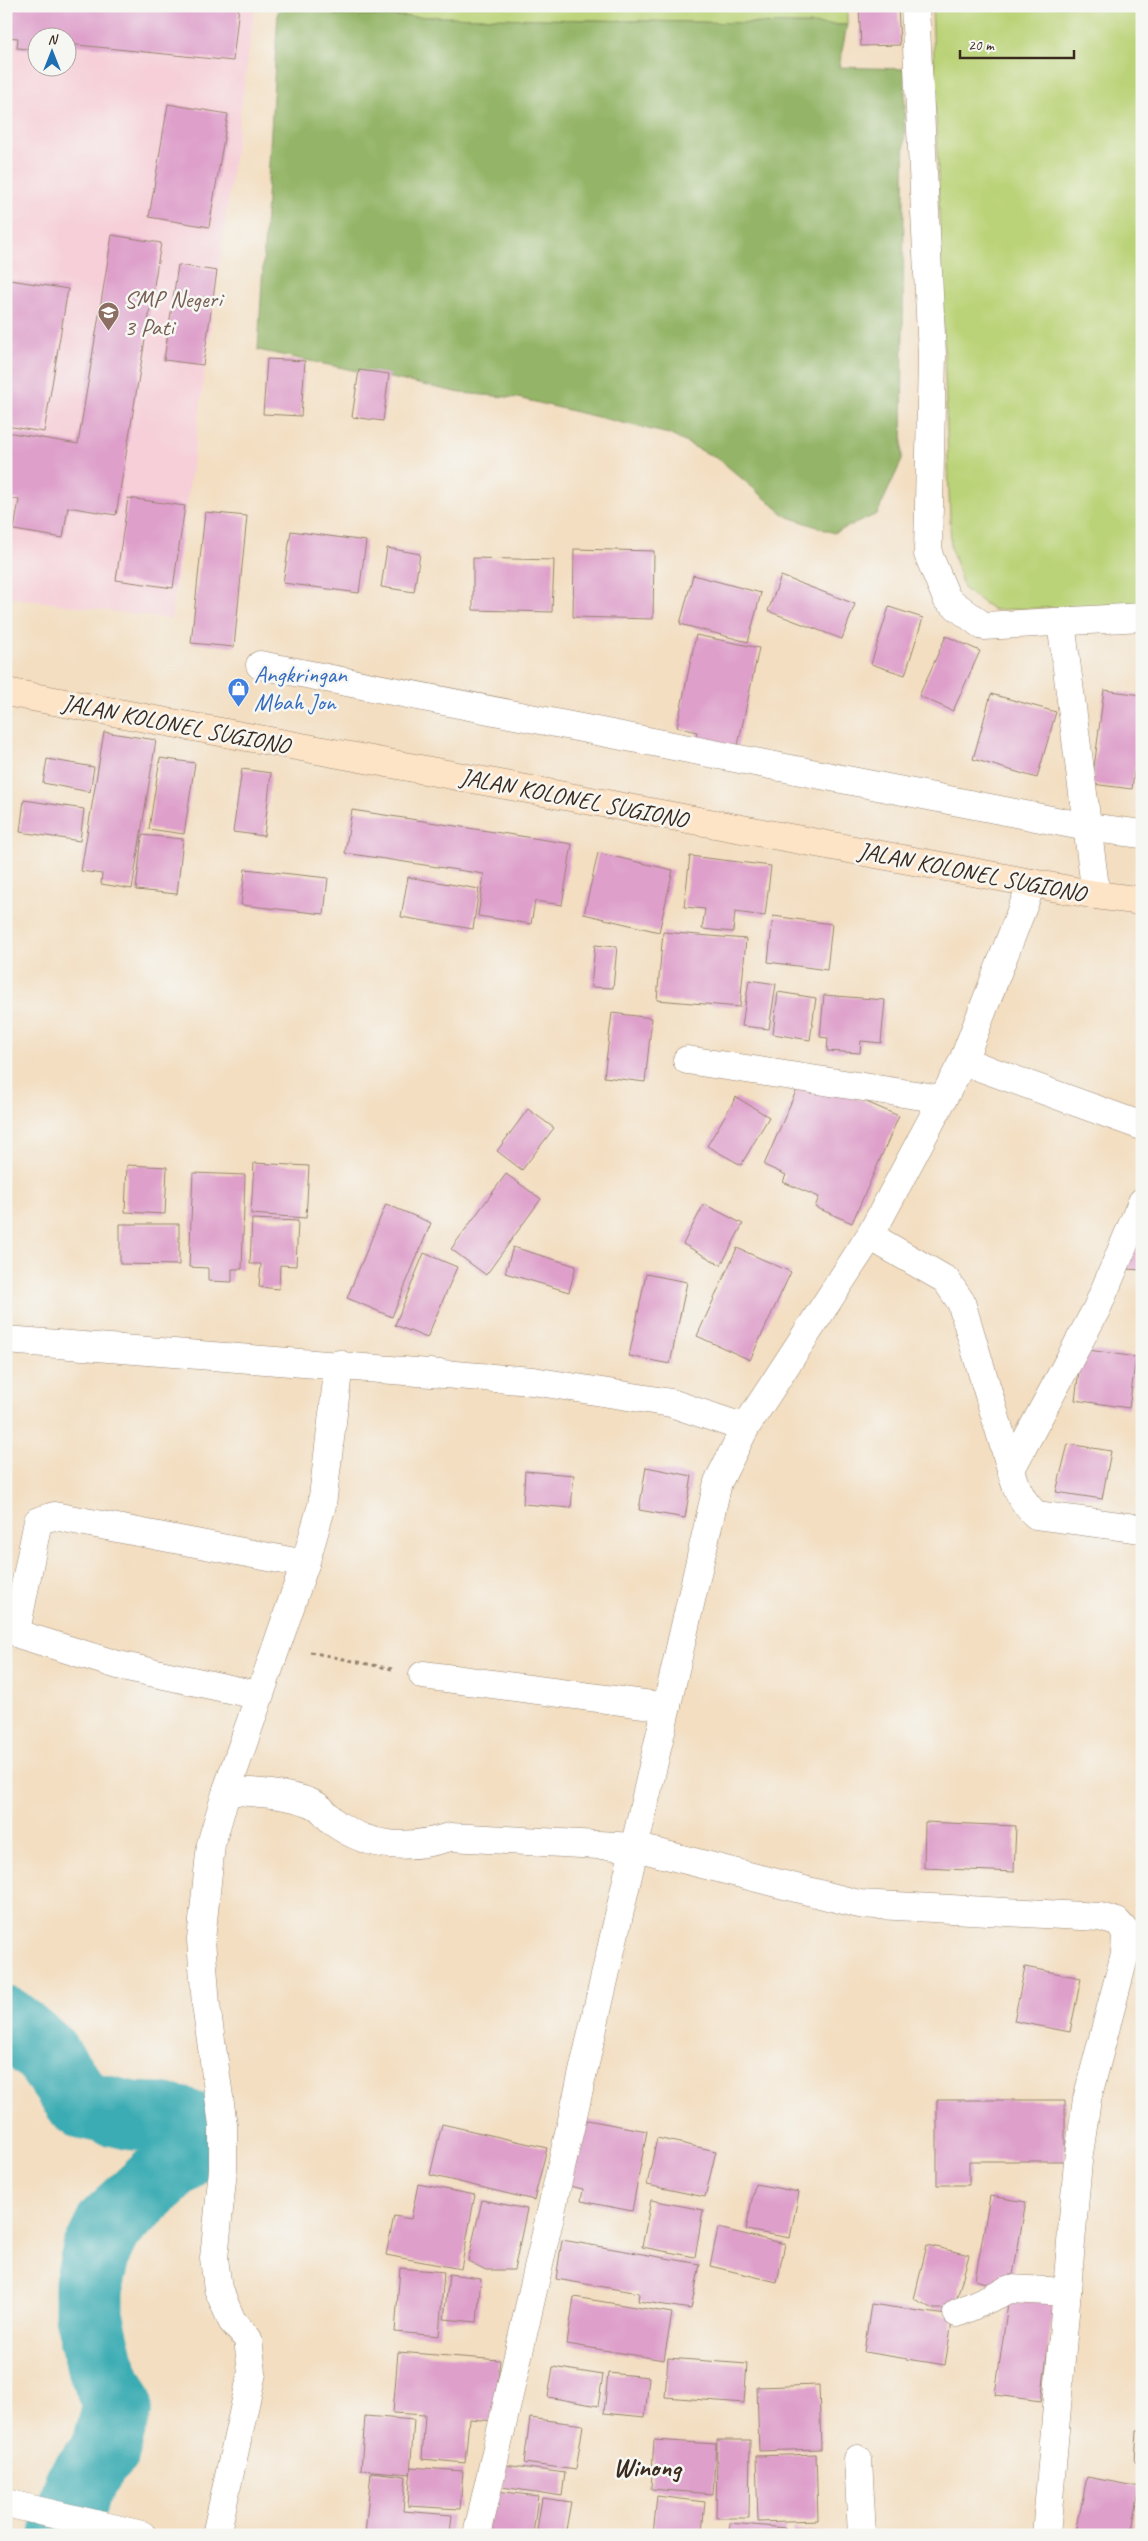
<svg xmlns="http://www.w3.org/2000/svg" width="1148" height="2541" font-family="Caveat,sans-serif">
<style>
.built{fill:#f6cfd8;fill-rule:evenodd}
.green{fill:#bbd378;stroke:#7b7e4b}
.forest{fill:#94b568;stroke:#687043}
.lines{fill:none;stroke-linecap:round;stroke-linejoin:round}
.river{stroke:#3aacb3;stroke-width:69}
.building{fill:#de9fca}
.street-casing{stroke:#978470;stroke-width:29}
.secondary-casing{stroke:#978470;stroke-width:29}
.path{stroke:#978470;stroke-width:3;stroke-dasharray:4 4;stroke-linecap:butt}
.street{stroke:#fff;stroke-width:28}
.secondary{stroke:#fee4c6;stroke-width:28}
.labels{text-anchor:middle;stroke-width:5;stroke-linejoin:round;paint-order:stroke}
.education-label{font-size:24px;fill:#785e54;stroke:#f6f6f2;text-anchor:start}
.shop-label{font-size:24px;fill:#366cbe;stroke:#f6f6f2;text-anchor:start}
.street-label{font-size:24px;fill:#3b2a1e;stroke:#f6f6f2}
.quarter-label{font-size:26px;font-weight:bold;fill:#3b2a1e;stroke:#f6f6f2}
</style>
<rect width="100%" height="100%" fill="#f6f6f2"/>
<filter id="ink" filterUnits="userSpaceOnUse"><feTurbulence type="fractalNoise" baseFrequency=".02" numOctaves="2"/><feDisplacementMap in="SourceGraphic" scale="10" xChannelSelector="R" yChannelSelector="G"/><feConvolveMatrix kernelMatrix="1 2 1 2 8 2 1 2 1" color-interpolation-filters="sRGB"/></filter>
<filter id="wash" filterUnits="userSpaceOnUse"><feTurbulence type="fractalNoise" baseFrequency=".0096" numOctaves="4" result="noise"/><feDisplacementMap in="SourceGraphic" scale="20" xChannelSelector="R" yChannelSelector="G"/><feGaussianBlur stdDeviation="1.12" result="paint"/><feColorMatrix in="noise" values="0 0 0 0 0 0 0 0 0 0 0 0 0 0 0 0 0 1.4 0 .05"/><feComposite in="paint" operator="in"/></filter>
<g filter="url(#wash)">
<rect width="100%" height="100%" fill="#f3dec1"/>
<path class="built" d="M 6,6 L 255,6 L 171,619 L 6,597 ZM 38,38 L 68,38 L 68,68 L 38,68 Z"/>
<g class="green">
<path d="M 334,6 L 847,6 L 847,25 L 334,15 Z"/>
<path d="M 932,6 L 1142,6 L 1142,604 L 994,610 L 964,589 L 951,548 Z"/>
</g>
<path class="forest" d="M 283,6 L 327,6 L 334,15 L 847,25 L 839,67 L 905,69 L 902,460 L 877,514 L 834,533 L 786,516 L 720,460 L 669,434 L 518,398 L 461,393 L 258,350 L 278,12 Z"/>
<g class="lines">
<path class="river" d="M 6,2021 L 44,2052 L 81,2104 L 132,2116 L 160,2117 L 184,2122 L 196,2139 L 183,2156 L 110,2224 L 96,2253 L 89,2283 L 89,2315 L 101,2367 L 118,2403 L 106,2448 L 77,2487 L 64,2535"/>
</g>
<g id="blocks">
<g class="building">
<path d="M 6,6 L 239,6 L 233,61 L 68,44 L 68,38 L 38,38 L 38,50 L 17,48 L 18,38 L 6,37 Z"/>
<path d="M 859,6 L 898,6 L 900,45 L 861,46 Z"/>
<path d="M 168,104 L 228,114 L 209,227 L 149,217 Z"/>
<path d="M 6,228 L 11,228 L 7,257 L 6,257 Z"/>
<path d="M 112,235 L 161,243 L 116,515 L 68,507 L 63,538 L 14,530 L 19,500 L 6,497 L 6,432 L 78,444 Z"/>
<path d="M 178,265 L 217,271 L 203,365 L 164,360 Z"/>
<path d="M 10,280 L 68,289 L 44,432 L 6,426 L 6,304 Z"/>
<path d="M 267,359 L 305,361 L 301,416 L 263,414 Z"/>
<path d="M 359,370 L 389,374 L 383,421 L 352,417 Z"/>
<path d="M 128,498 L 185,506 L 173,588 L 116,580 Z"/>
<path d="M 205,512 L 247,516 L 234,647 L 191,643 Z"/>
<path d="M 291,531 L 366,541 L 359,593 L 283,583 Z"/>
<path d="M 387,548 L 420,554 L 414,592 L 381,587 Z"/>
<path d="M 574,549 L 654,551 L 653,619 L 573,617 Z"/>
<path d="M 473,558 L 554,560 L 552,612 L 473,610 Z"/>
<path d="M 693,575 L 761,593 L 748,642 L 680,624 Z"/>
<path d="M 781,576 L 855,604 L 842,639 L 768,611 Z"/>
<path d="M 889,607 L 923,618 L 905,675 L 871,664 Z"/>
<path d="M 696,635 L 759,648 L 735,759 L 693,751 L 697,732 L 677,727 Z"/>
<path d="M 946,636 L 980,651 L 953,711 L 919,696 Z"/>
<path d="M 1104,690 L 1142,695 L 1142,766 L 1135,765 L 1132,789 L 1092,784 Z"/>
<path d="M 991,694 L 1056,712 L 1037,778 L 973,759 Z"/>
<path d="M 104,732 L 156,740 L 132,889 L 101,884 L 102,874 L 81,871 Z"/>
<path d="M 160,758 L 195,763 L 184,834 L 149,829 Z"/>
<path d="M 47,759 L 94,767 L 90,792 L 43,783 Z"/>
<path d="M 242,769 L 271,773 L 264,836 L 233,832 Z"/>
<path d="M 24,800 L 84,809 L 80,841 L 20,832 Z"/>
<path d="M 352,810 L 572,844 L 562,905 L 535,901 L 531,924 L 478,916 L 484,874 L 345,853 Z"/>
<path d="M 142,835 L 183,839 L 177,894 L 136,890 Z"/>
<path d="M 598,853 L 673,870 L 659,932 L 584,914 Z"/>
<path d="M 690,856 L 771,866 L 765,916 L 735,912 L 733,932 L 702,929 L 705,909 L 684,907 Z"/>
<path d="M 245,869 L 328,878 L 324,914 L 241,905 Z"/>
<path d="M 408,877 L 479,889 L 473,929 L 401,917 Z"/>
<path d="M 773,916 L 832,924 L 827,970 L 768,962 Z"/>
<path d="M 663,932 L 746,939 L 740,1007 L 657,1000 Z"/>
<path d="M 595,945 L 617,947 L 613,988 L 591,987 Z"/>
<path d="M 749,980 L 776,984 L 769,1029 L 742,1026 Z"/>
<path d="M 778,992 L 816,998 L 810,1040 L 773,1034 Z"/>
<path d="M 824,995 L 885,1000 L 881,1043 L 861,1041 L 860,1053 L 827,1051 L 828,1038 L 820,1037 Z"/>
<path d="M 612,1013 L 652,1018 L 645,1082 L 604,1077 Z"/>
<path d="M 803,1075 L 899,1116 L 852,1223 L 815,1207 L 819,1197 L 783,1182 L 786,1175 L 764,1165 Z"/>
<path d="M 736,1097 L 769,1117 L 741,1165 L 707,1146 Z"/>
<path d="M 528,1109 L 554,1128 L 522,1170 L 497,1151 Z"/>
<path d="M 254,1163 L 309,1166 L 306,1218 L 251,1214 Z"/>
<path d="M 127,1165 L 167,1167 L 165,1214 L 125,1212 Z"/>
<path d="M 193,1173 L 245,1175 L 242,1269 L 232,1269 L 232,1282 L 208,1281 L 208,1268 L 189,1267 Z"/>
<path d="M 506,1174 L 541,1199 L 486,1275 L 451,1249 Z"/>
<path d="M 386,1204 L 431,1223 L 392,1317 L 347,1298 Z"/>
<path d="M 704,1204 L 743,1224 L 721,1265 L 683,1244 Z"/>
<path d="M 252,1219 L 298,1221 L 296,1266 L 280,1265 L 279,1289 L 259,1287 L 261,1264 L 250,1264 Z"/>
<path d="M 120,1224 L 179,1224 L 179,1265 L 120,1264 Z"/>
<path d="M 1142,1237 L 1142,1270 L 1126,1269 Z"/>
<path d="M 513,1247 L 576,1266 L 569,1292 L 505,1273 Z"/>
<path d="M 737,1248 L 791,1272 L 750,1360 L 697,1336 Z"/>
<path d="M 424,1253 L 457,1267 L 427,1338 L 395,1325 Z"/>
<path d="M 646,1274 L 687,1282 L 670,1364 L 629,1356 Z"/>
<path d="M 1082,1349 L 1136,1357 L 1129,1408 L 1075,1400 Z"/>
<path d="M 1068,1444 L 1111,1451 L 1102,1499 L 1056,1492 Z"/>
<path d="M 646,1467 L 692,1476 L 685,1518 L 639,1510 Z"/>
<path d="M 525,1471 L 574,1475 L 571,1508 L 523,1504 Z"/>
<path d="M 925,1822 L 1016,1826 L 1014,1872 L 924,1868 Z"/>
<path d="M 1025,1967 L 1081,1978 L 1070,2032 L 1014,2021 Z"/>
<path d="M 937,2100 L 1065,2100 L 1065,2161 L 969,2161 L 969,2185 L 937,2185 Z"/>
<path d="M 576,2118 L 647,2131 L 632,2211 L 581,2201 L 583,2189 L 564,2185 Z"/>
<path d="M 442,2124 L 547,2148 L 534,2200 L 430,2175 Z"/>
<path d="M 657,2138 L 716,2151 L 705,2197 L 647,2185 Z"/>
<path d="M 418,2184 L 475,2195 L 461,2269 L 386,2255 L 394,2216 L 411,2219 Z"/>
<path d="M 755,2184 L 799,2192 L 790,2238 L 746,2230 Z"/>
<path d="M 990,2196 L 1026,2202 L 1011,2286 L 990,2284 L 975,2280 Z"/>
<path d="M 482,2200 L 527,2209 L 514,2270 L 486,2270 L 468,2261 Z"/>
<path d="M 651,2200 L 703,2210 L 695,2257 L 642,2247 Z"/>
<path d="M 718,2228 L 785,2244 L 777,2282 L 710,2266 Z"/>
<path d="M 562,2240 L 700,2264 L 691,2309 L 638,2301 L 639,2293 L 556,2279 Z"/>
<path d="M 927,2245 L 969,2255 L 954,2309 L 934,2309 L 914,2299 Z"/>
<path d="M 400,2268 L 444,2272 L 439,2336 L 395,2332 Z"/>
<path d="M 449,2274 L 481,2278 L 477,2322 L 444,2319 Z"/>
<path d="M 1009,2296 L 1054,2301 L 1041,2401 L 995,2395 Z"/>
<path d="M 574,2297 L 672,2313 L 664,2360 L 567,2344 Z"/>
<path d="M 871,2304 L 953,2316 L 945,2365 L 864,2352 Z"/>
<path d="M 398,2352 L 500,2360 L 494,2421 L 469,2419 L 465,2463 L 422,2459 L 425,2415 L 393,2413 Z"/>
<path d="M 668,2358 L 747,2364 L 744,2403 L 665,2397 Z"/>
<path d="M 553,2367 L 603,2375 L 598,2406 L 548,2397 Z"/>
<path d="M 608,2373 L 649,2377 L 645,2417 L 604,2413 Z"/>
<path d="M 819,2385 L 821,2449 L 759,2451 L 757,2387 Z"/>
<path d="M 365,2416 L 414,2420 L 410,2474 L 361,2470 Z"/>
<path d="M 530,2418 L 583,2425 L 576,2470 L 524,2463 Z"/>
<path d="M 1137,2430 L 1142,2430 L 1142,2461 L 1135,2461 Z"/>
<path d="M 654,2440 L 716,2444 L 713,2494 L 651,2489 Z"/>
<path d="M 717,2440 L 750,2440 L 749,2518 L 716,2518 Z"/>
<path d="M 816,2454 L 818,2520 L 758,2522 L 756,2456 Z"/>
<path d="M 505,2465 L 565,2473 L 562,2496 L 502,2487 Z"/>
<path d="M 411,2467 L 463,2471 L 460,2509 L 408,2506 Z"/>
<path d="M 371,2472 L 406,2476 L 403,2511 L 452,2515 L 450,2535 L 365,2535 Z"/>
<path d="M 1087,2477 L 1140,2487 L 1131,2535 L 1095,2535 L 1076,2532 Z"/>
<path d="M 488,2490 L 538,2496 L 533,2535 L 483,2535 Z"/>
<path d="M 657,2496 L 705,2502 L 702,2532 L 718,2535 L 653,2535 Z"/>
<path d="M 542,2498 L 571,2502 L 565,2535 L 536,2535 Z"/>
<path d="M 730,2523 L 786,2528 L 786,2535 L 729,2535 Z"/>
<path d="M 793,2529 L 825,2534 L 825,2535 L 793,2535 Z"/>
</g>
</g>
</g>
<g filter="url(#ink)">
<use href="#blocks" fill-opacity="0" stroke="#978470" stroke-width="1"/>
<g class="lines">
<defs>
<g id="street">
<path d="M 915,6 L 932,355 L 928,554 L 947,599 L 983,626 L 1142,617"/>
<path d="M 1061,622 L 1096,895"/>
<path d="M 260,665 L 1087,827 L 1142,834"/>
<path d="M 687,1060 L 942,1099"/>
<path d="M 963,1061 L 1142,1126"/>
<path d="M 1142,1202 L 1097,1308 L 1011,1469 C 1016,1488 1021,1501 1036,1515 L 1142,1529"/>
<path d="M 870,1236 L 946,1280 L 961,1302 L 1011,1469"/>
<path d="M 6,1340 L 533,1381 L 671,1403 L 745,1428"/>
<path d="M 423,1675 L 667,1707"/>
<path d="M 257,1695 L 118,1665 L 21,1635 L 17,1626 L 38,1521 L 54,1516 L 305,1564"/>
<path d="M 227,1790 L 305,1564 L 322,1505 L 339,1364"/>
<path d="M 957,2313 L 1010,2289 L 1067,2292"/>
<path d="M 858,2459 L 862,2535"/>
<path d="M 6,2503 L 142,2535"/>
<path d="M 216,2535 L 252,2373 L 248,2339 L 232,2321 L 218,2289 L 214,2258 L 223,2170 L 223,2125 L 206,2005 L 201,1940 L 211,1844 L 227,1790 C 252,1793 295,1793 317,1806 C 324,1810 329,1819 336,1824 C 372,1849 410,1849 450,1837 L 635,1847 L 859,1904 L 1100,1917 L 1117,1922 L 1126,1932 L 1125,1954 L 1087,2099 L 1078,2161 L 1046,2535"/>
<path d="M 477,2535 L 718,1482 L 745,1428 L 870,1236 L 963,1061 L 1032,883"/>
</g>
<path id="secondary" d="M 6,692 L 1096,895 L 1142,901"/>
</defs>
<use href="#street" class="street-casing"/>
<use href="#secondary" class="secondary-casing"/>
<path class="path" d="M 310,1652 L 392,1669"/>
<use href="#street" class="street"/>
<use href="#secondary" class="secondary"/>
</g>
</g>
<defs>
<symbol id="school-pin" viewBox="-11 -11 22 30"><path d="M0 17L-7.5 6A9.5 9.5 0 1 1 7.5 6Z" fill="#8d6e63" stroke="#f6f6f2"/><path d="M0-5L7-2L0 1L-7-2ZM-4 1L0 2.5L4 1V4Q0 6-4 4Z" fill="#fff"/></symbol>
<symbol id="shop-pin" viewBox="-11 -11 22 30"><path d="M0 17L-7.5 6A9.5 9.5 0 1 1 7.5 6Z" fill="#3f7fe0" stroke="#f6f6f2"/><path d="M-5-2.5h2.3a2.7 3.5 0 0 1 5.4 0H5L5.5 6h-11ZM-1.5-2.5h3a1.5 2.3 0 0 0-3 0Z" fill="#fff"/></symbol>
</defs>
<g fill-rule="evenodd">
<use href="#school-pin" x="96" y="300" width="25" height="34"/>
<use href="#shop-pin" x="226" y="676" width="25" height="34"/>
</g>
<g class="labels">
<g class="education-label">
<text x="124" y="307">SMP Negeri<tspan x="124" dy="28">3 Pati</tspan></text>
</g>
<g class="shop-label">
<text x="254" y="682">Angkringan<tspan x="254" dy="28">Mbah Jon</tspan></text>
</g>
<g class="street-label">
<text transform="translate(176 724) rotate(11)" y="8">JALAN KOLONEL SUGIONO</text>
<text transform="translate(574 798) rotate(11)" y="8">JALAN KOLONEL SUGIONO</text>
<text transform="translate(972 872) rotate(11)" y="8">JALAN KOLONEL SUGIONO</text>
</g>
<g class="quarter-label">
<text x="647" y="2476">Winong</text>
</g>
</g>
<rect width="1148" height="2541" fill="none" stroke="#f6f6f2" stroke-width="25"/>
<g transform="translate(52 52)"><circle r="24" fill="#f6f6f2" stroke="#aba49d"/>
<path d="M0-4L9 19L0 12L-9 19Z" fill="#1f6fb2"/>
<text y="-8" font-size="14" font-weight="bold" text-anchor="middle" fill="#3b2a1e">N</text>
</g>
<path d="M960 50v8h114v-8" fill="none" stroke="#3b2a1e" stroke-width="2.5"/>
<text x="968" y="50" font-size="15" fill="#3b2a1e" stroke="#f6f6f2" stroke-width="4" paint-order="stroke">20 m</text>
</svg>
